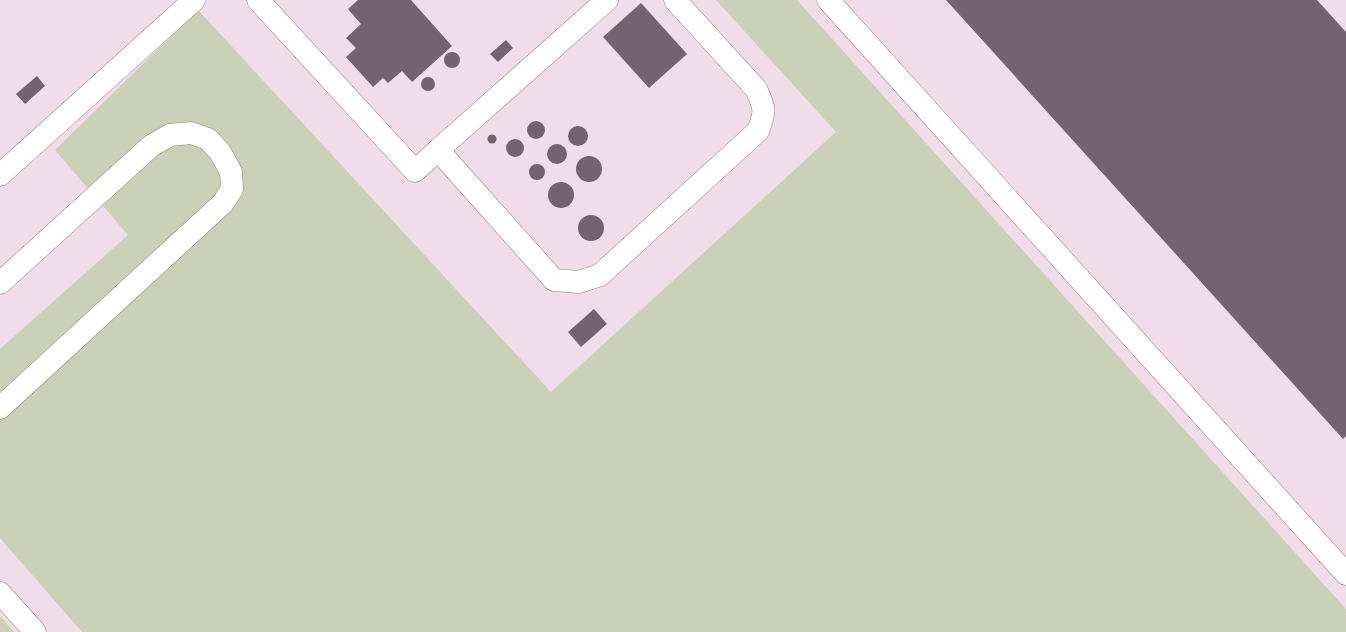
<svg xmlns="http://www.w3.org/2000/svg" width="1346" height="632" font-family="Montserrat,sans-serif">
<style>
.industrial{fill:#f1dcea}
.green{fill:#c9d0b6}
.building{fill:#776070}
.lines{fill:none;stroke-linecap:round;stroke-linejoin:round}
.minor-casing{stroke:#94816d;stroke-width:23}
.minor{stroke:#fff;stroke-width:22}
</style>
<rect width="100%" height="100%" fill="#fee9d3"/>
<rect class="industrial" x="0" y="0" width="1346" height="632"/>
<g class="green">
<path d="M 716,0 L 797,0 L 1346,609 L 1346,632 L 82,632 L 0,538 L 0,349 L 128,235 L 55,150 L 198,10 L 551,392 L 836,132 Z"/>
<path d="M 0,616 L 14,632 L 0,632 Z"/>
</g>
<g class="building">
<path d="M 358,0 L 411,0 L 452,46 L 412,82 L 402,71 L 388,83 L 383,78 L 373,87 L 346,57 L 356,48 L 346,38 L 361,24 L 348,9 Z"/>
<path d="M 946,0 L 1317,0 L 1346,32 L 1346,436 L 1343,439 Z"/>
<path d="M 641,3 L 687,54 L 649,88 L 603,37 Z"/>
<path d="M 506,40 L 513,48 L 498,62 L 490,54 Z"/>
<circle cx="452" cy="60" r="8"/>
<path d="M 37,76 L 45,86 L 25,104 L 16,94 Z"/>
<circle cx="428" cy="84" r="7"/>
<circle cx="536" cy="130" r="9"/>
<circle cx="578" cy="136" r="10"/>
<circle cx="492" cy="139" r="4.5"/>
<circle cx="515" cy="148" r="9"/>
<circle cx="557" cy="154" r="10"/>
<circle cx="589" cy="169" r="13"/>
<circle cx="537" cy="172" r="8"/>
<circle cx="561" cy="195" r="13"/>
<circle cx="591" cy="228" r="13"/>
<path d="M 594,309 L 607,324 L 581,347 L 568,332 Z"/>
</g>
<g class="lines">
<defs>
<g id="minor">
<path d="M 258,0 L 415,171 L 438,150 L 554,280 L 579,282 L 600,275 L 758,131 C 766,110 765,109 756,89 L 675,0"/>
<path d="M 828,0 L 1346,574"/>
<path d="M 438,150 L 607,0"/>
<path d="M 0,175 L 194,0"/>
<path d="M 0,283 L 151,146 L 170,135 L 191,133 L 208,139 L 220,152 L 231,172 L 232,189 L 223,203 L 0,408"/>
<path d="M 0,593 L 35,632"/>
</g>
</defs>
<use href="#minor" class="minor-casing"/>
<use href="#minor" class="minor"/>
</g>
</svg>
